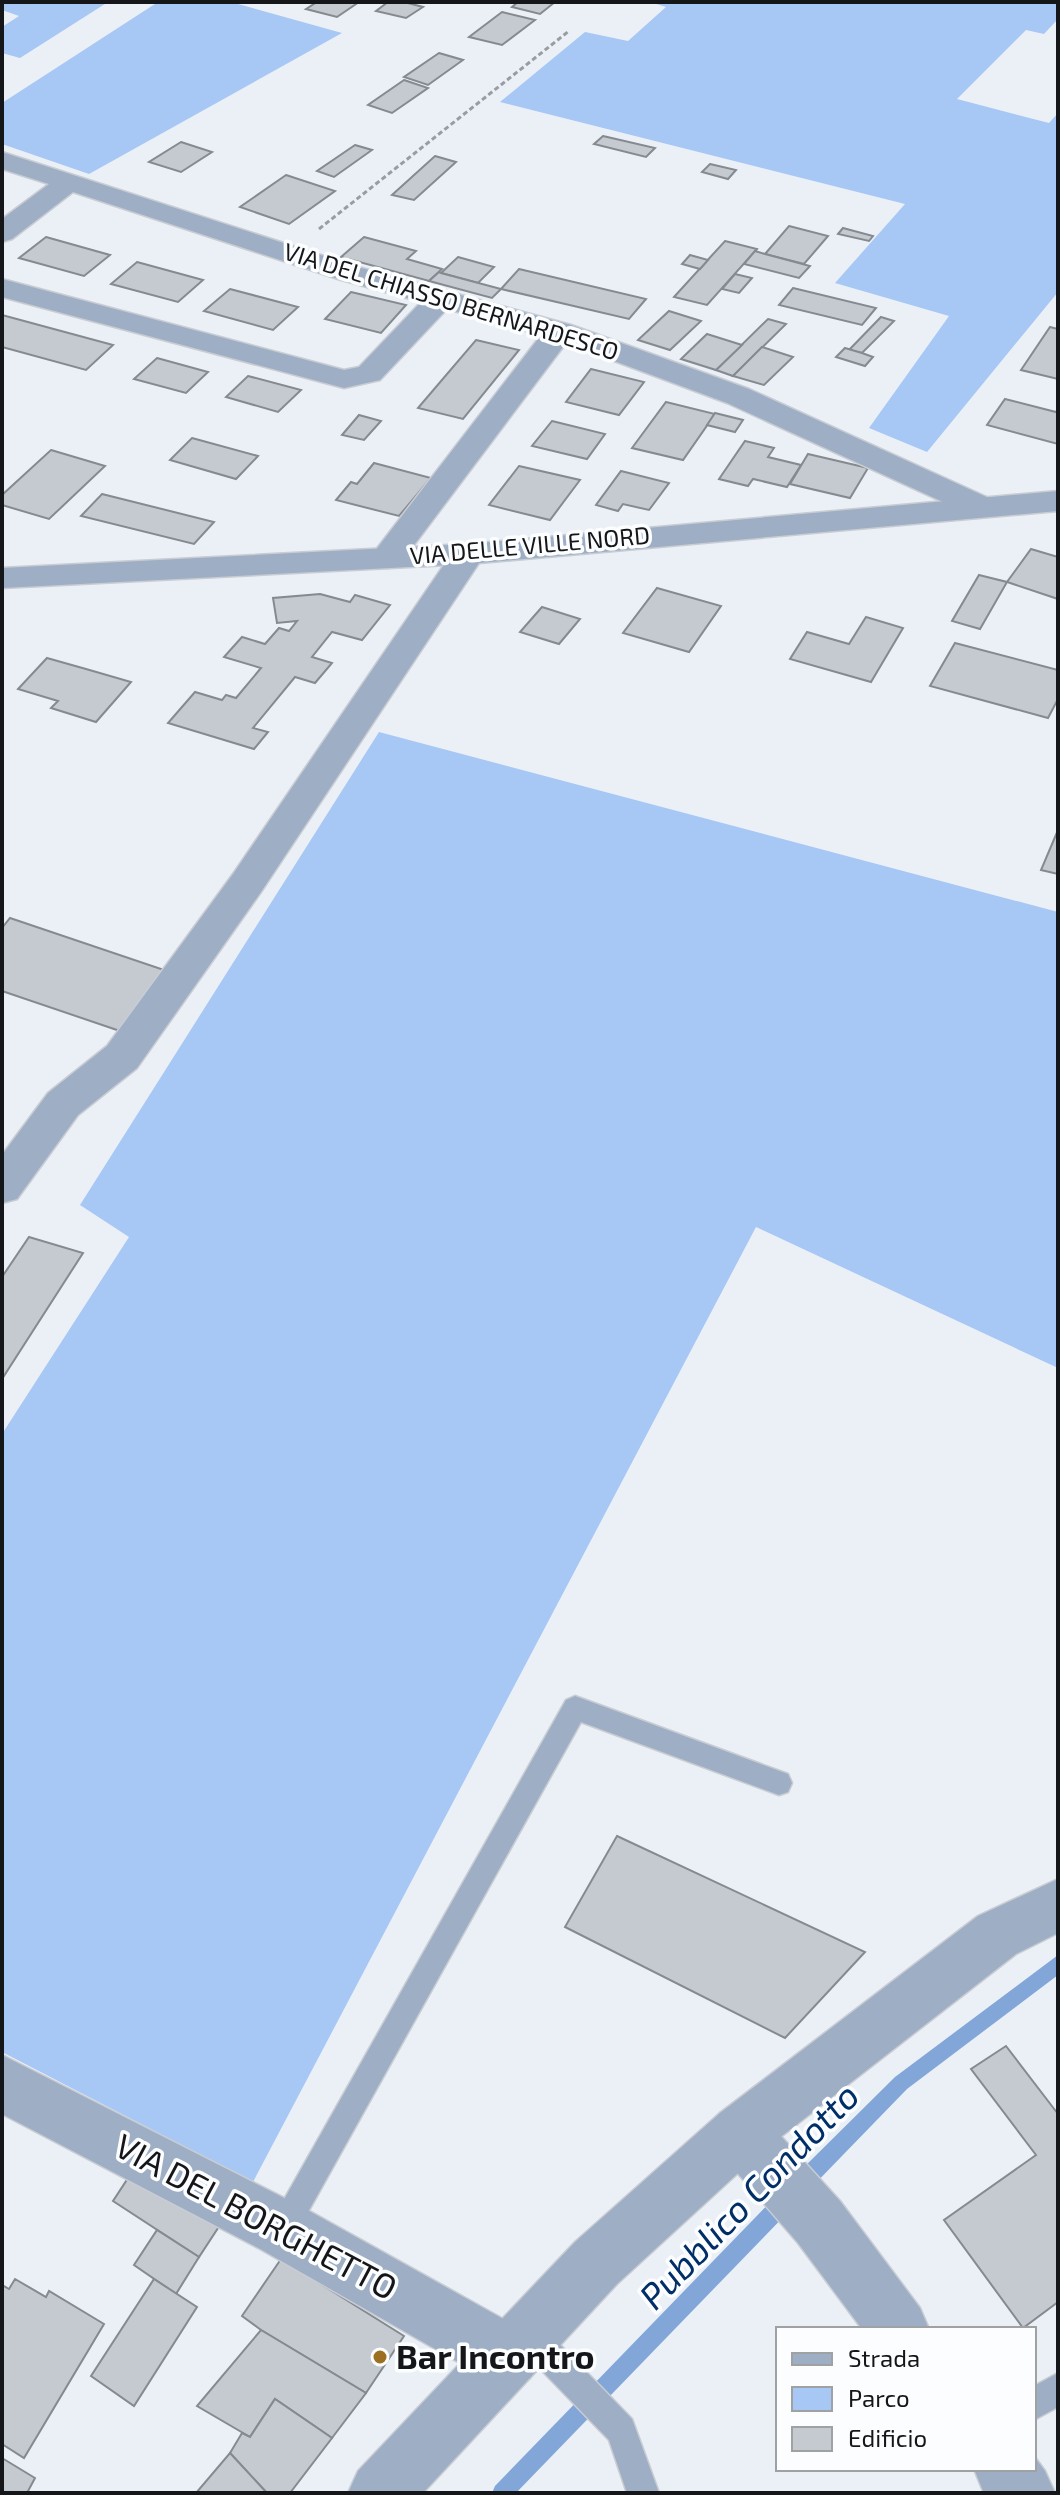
<svg xmlns="http://www.w3.org/2000/svg" width="1060" height="2495" font-family="'Exo 2',sans-serif">
<style>
.green{fill:#a7c7f5}
.lines{fill:none;stroke-linecap:round;stroke-linejoin:round}
.stream{fill:#82a6d8;fill-rule:evenodd}
.building{fill:#c5cad1;stroke:#858a90;stroke-width:2}
.service-casing{stroke:#c9cdd3;stroke-width:3}
.minor-casing{stroke:#c9cdd3;stroke-width:3}
.tertiary-casing{stroke:#c9cdd3;stroke-width:3}
.path{stroke:#999da2;stroke-width:3;stroke-dasharray:5 3;stroke-linecap:butt}
.service{fill:#9eaec5;fill-rule:evenodd}
.minor{fill:#9eaec5;fill-rule:evenodd}
.tertiary{fill:#9eaec5;fill-rule:evenodd}
.poi-dot{fill:#9d7021;stroke:#fcfdfe;stroke-width:3}
.labels{text-anchor:middle;stroke-width:7;stroke-linejoin:round;paint-order:stroke}
.far-street-label{font-size:24px;fill:#151619;stroke:#fcfdfe}
.near-street-label{font-size:34px;fill:#151619;stroke:#fcfdfe}
.near-poi-label{font-size:34px;font-weight:bold;fill:#151619;stroke:#fcfdfe;text-anchor:start}
.near-water-label{font-size:36px;font-style:italic;fill:#002e68;stroke:#fcfdfe}
</style>
<rect width="100%" height="100%" fill="#ebf0f7"/>
<g class="green">
<path d="M 2,2 L 108,2 L 20,58 L 2,53 L 2,27 L 19,16 L 2,10 Z"/>
<path d="M 158,2 L 231,2 L 342,33 L 89,174 L 2,144 L 2,103 Z"/>
<path d="M 650,2 L 1058,2 L 1058,19 L 1044,34 L 1026,30 L 957,99 L 1049,123 L 1058,113 L 1058,292 L 927,452 L 869,428 L 949,316 L 835,283 L 905,204 L 500,102 L 585,32 L 628,41 L 666,7 Z"/>
<path d="M 379,732 L 1058,912 L 1058,1368 L 756,1227 L 253,2182 L 2,2052 L 2,1434 L 129,1237 L 80,1205 Z"/>
</g>
<g class="lines">
<g class="stream">
<path d="M 1058,1955 L 1058,1975 L 907,2089 L 807,2192 L 800,2194 L 793,2192 L 791,2185 L 793,2178 L 895,2077 Z"/>
<path d="M 786,2191 L 793,2193 L 795,2200 L 793,2207 L 516,2493 L 492,2493 L 495,2486 L 779,2193 Z"/>
</g>
</g>
<g class="building">
<path d="M 317,2 L 359,2 L 337,17 L 306,9 Z"/>
<path d="M 388,2 L 404,2 L 423,7 L 406,18 L 376,11 Z"/>
<path d="M 518,2 L 555,2 L 540,14 L 512,7 Z"/>
<path d="M 502,12 L 535,20 L 502,45 L 469,37 Z"/>
<path d="M 439,53 L 463,60 L 428,85 L 404,77 Z"/>
<path d="M 404,80 L 428,88 L 392,113 L 368,105 Z"/>
<path d="M 603,136 L 655,148 L 646,157 L 594,144 Z"/>
<path d="M 181,142 L 212,152 L 181,172 L 149,162 Z"/>
<path d="M 355,145 L 372,150 L 334,177 L 317,171 Z"/>
<path d="M 435,156 L 456,162 L 414,200 L 392,195 Z"/>
<path d="M 710,164 L 736,170 L 728,179 L 702,172 Z"/>
<path d="M 286,175 L 335,191 L 289,224 L 240,207 Z"/>
<path d="M 789,226 L 828,236 L 804,264 L 765,254 Z"/>
<path d="M 843,228 L 873,236 L 869,241 L 838,234 Z"/>
<path d="M 46,237 L 110,255 L 84,276 L 19,258 Z"/>
<path d="M 364,237 L 416,251 L 407,259 L 442,269 L 429,281 L 341,257 Z"/>
<path d="M 725,241 L 757,249 L 707,305 L 674,297 Z"/>
<path d="M 755,251 L 765,254 L 810,266 L 799,278 L 744,264 Z"/>
<path d="M 690,255 L 708,260 L 700,269 L 682,264 Z"/>
<path d="M 458,257 L 494,267 L 478,283 L 441,273 Z"/>
<path d="M 137,262 L 203,280 L 178,302 L 111,284 Z"/>
<path d="M 519,269 L 646,299 L 629,319 L 501,289 Z"/>
<path d="M 439,272 L 441,273 L 501,289 L 492,298 L 429,281 Z"/>
<path d="M 735,274 L 752,278 L 739,293 L 722,289 Z"/>
<path d="M 793,288 L 876,308 L 862,325 L 779,305 Z"/>
<path d="M 230,289 L 298,307 L 273,330 L 204,311 Z"/>
<path d="M 351,292 L 406,305 L 381,333 L 325,319 Z"/>
<path d="M 669,311 L 701,321 L 670,350 L 638,340 Z"/>
<path d="M 2,315 L 113,345 L 86,370 L 2,347 Z"/>
<path d="M 881,317 L 894,321 L 862,353 L 849,350 Z"/>
<path d="M 768,319 L 786,324 L 733,376 L 716,370 Z"/>
<path d="M 1050,327 L 1058,329 L 1058,379 L 1021,370 Z"/>
<path d="M 707,334 L 742,345 L 716,370 L 681,359 Z"/>
<path d="M 476,340 L 519,350 L 463,419 L 418,408 Z"/>
<path d="M 762,347 L 793,357 L 764,385 L 733,376 Z"/>
<path d="M 845,348 L 862,353 L 873,357 L 865,366 L 836,357 Z"/>
<path d="M 157,358 L 208,372 L 186,393 L 134,379 Z"/>
<path d="M 591,369 L 644,382 L 619,415 L 566,402 Z"/>
<path d="M 248,376 L 301,390 L 278,412 L 226,397 Z"/>
<path d="M 1005,399 L 1056,412 L 1058,409 L 1058,444 L 987,425 Z"/>
<path d="M 666,402 L 715,414 L 683,460 L 632,448 Z"/>
<path d="M 715,413 L 743,420 L 735,432 L 707,425 Z"/>
<path d="M 359,415 L 381,421 L 364,440 L 342,435 Z"/>
<path d="M 552,421 L 605,434 L 587,459 L 532,446 Z"/>
<path d="M 192,438 L 258,456 L 236,479 L 170,460 Z"/>
<path d="M 745,441 L 774,448 L 768,457 L 801,465 L 787,487 L 753,479 L 748,486 L 719,479 Z"/>
<path d="M 51,450 L 105,466 L 49,519 L 2,505 L 2,495 Z"/>
<path d="M 808,454 L 868,468 L 850,498 L 790,484 Z"/>
<path d="M 374,463 L 431,478 L 399,516 L 336,500 L 351,482 L 357,484 Z"/>
<path d="M 519,466 L 580,480 L 550,520 L 489,505 Z"/>
<path d="M 621,471 L 669,483 L 649,510 L 623,504 L 618,511 L 596,505 Z"/>
<path d="M 102,494 L 214,522 L 194,544 L 81,516 Z"/>
<path d="M 1031,549 L 1058,557 L 1058,599 L 1007,582 Z"/>
<path d="M 979,575 L 1007,582 L 980,629 L 952,621 Z"/>
<path d="M 657,588 L 721,606 L 689,652 L 623,633 Z"/>
<path d="M 320,594 L 350,602 L 355,595 L 390,605 L 362,640 L 332,632 L 312,657 L 332,663 L 315,683 L 295,677 L 253,728 L 268,732 L 254,749 L 168,723 L 195,692 L 222,700 L 226,695 L 236,698 L 261,668 L 224,657 L 242,637 L 265,644 L 279,628 L 289,631 L 297,621 L 277,623 L 273,598 Z"/>
<path d="M 542,607 L 580,619 L 559,644 L 520,632 Z"/>
<path d="M 866,617 L 903,628 L 871,682 L 790,659 L 807,632 L 849,644 Z"/>
<path d="M 955,643 L 1058,670 L 1058,699 L 1048,718 L 930,686 Z"/>
<path d="M 47,658 L 86,669 L 131,682 L 96,722 L 51,708 L 58,701 L 18,689 Z"/>
<path d="M 1058,830 L 1058,874 L 1041,870 Z"/>
<path d="M 10,918 L 167,971 L 120,1031 L 2,991 L 2,928 Z"/>
<path d="M 29,1237 L 83,1253 L 2,1379 L 2,1277 Z"/>
<path d="M 617,1836 L 865,1952 L 785,2038 L 565,1927 Z"/>
<path d="M 1006,2046 L 1058,2114 L 1058,2302 L 1023,2328 L 944,2220 L 1036,2155 L 971,2069 Z"/>
<path d="M 134,2169 L 220,2225 L 199,2257 L 113,2201 Z"/>
<path d="M 157,2230 L 199,2257 L 176,2294 L 134,2265 Z"/>
<path d="M 281,2259 L 404,2336 L 366,2393 L 261,2330 L 242,2316 Z"/>
<path d="M 15,2279 L 46,2297 L 49,2291 L 104,2324 L 24,2458 L 2,2444 L 2,2285 L 9,2289 Z"/>
<path d="M 154,2279 L 197,2307 L 134,2406 L 91,2376 Z"/>
<path d="M 261,2330 L 366,2393 L 332,2438 L 275,2399 L 250,2437 L 197,2406 Z"/>
<path d="M 275,2399 L 332,2438 L 290,2493 L 267,2493 L 230,2453 L 242,2433 L 250,2437 Z"/>
<path d="M 230,2453 L 267,2493 L 196,2493 Z"/>
<path d="M 2,2458 L 35,2478 L 27,2493 L 2,2493 Z"/>
</g>
<g class="lines">
<defs>
<g id="service">
<path d="M 575,1696 L 788,1774 L 792,1783 L 788,1792 L 779,1795 L 581,1722 L 293,2239 L 283,2244 L 273,2239 L 268,2229 L 273,2219 L 566,1700 Z"/>
<path d="M 529,2320 L 540,2324 L 632,2419 L 659,2493 L 627,2493 L 609,2440 L 518,2346 L 514,2335 L 518,2324 Z"/>
<path d="M 1058,2373 L 1058,2407 L 1034,2420 L 1034,2386 Z"/>
</g>
<g id="minor">
<path d="M 2,152 L 358,267 L 571,325 L 749,389 L 991,499 L 995,506 L 991,513 L 979,516 L 967,513 L 727,403 L 566,343 L 399,565 L 387,568 L 375,565 L 370,558 L 375,551 L 541,335 L 447,309 L 380,380 L 344,388 L 2,297 L 2,279 L 344,370 L 359,367 L 421,302 L 338,279 L 73,192 L 12,239 L 2,242 L 2,219 L 49,184 L 2,169 Z"/>
<path d="M 468,544 L 480,547 L 485,554 L 261,892 L 137,1068 L 78,1115 L 17,1199 L 2,1203 L 2,1155 L 48,1093 L 107,1046 L 233,874 L 456,547 Z"/>
<path d="M 2,2055 L 304,2208 L 530,2334 L 539,2356 L 530,2378 L 508,2387 L 486,2378 L 262,2250 L 2,2114 Z"/>
<path d="M 740,2104 L 760,2113 L 840,2201 L 920,2308 L 929,2329 L 862,2329 L 798,2243 L 720,2153 L 711,2133 L 720,2113 Z"/>
<path d="M 1034,2456 L 1045,2471 L 1055,2493 L 983,2491 L 974,2469 L 1034,2469 Z"/>
</g>
<g id="tertiary">
<path d="M 1058,491 L 1058,511 L 468,564 L 2,588 L 2,568 L 468,544 Z"/>
<path d="M 1058,1879 L 1058,1933 L 1016,1954 L 760,2153 L 617,2284 L 423,2493 L 348,2493 L 358,2471 L 575,2242 L 720,2113 L 978,1916 Z"/>
</g>
</defs>
<use href="#service" class="service-casing"/>
<use href="#minor" class="minor-casing"/>
<use href="#tertiary" class="tertiary-casing"/>
<path class="path" d="M 319,229 L 569,31"/>
<use href="#service" class="service"/>
<use href="#minor" class="minor"/>
<use href="#tertiary" class="tertiary"/>
</g>
<circle class="poi-dot" cx="380" cy="2357" r="8"/>
<g class="labels">
<g class="far-street-label">
<text transform="translate(451 302) rotate(17)" y="8">VIA DEL CHIASSO BERNARDESCO</text>
<text transform="translate(530 546) rotate(-5)" y="8">VIA DELLE VILLE NORD</text>
</g>
<g class="near-street-label">
<text transform="translate(256 2217) rotate(28)" y="12">VIA DEL BORGHETTO</text>
</g>
<g class="near-poi-label">
<text x="396" y="2369">Bar Incontro</text>
</g>
<g class="near-water-label">
<text transform="translate(749 2196) rotate(-46)" y="13">Pubblico Condotto</text>
</g>
</g>
<rect width="1060" height="2495" fill="none" stroke="#151619" stroke-width="8"/>
<rect x="776" y="2327" width="260" height="144" fill="#fcfdfe" stroke="#a0a1a2" stroke-width="2"/>
<rect x="792" y="2353" width="40" height="12" fill="#9eaec5" stroke="#a0a1a2" stroke-width="2"/>
<text x="848" y="2367" font-size="24" fill="#151619">Strada</text>
<rect x="792" y="2387" width="40" height="24" fill="#a7c7f5" stroke="#a0a1a2" stroke-width="2"/>
<text x="848" y="2407" font-size="24" fill="#151619">Parco</text>
<rect x="792" y="2427" width="40" height="24" fill="#c5cad1" stroke="#a0a1a2" stroke-width="2"/>
<text x="848" y="2447" font-size="24" fill="#151619">Edificio</text>
</svg>
